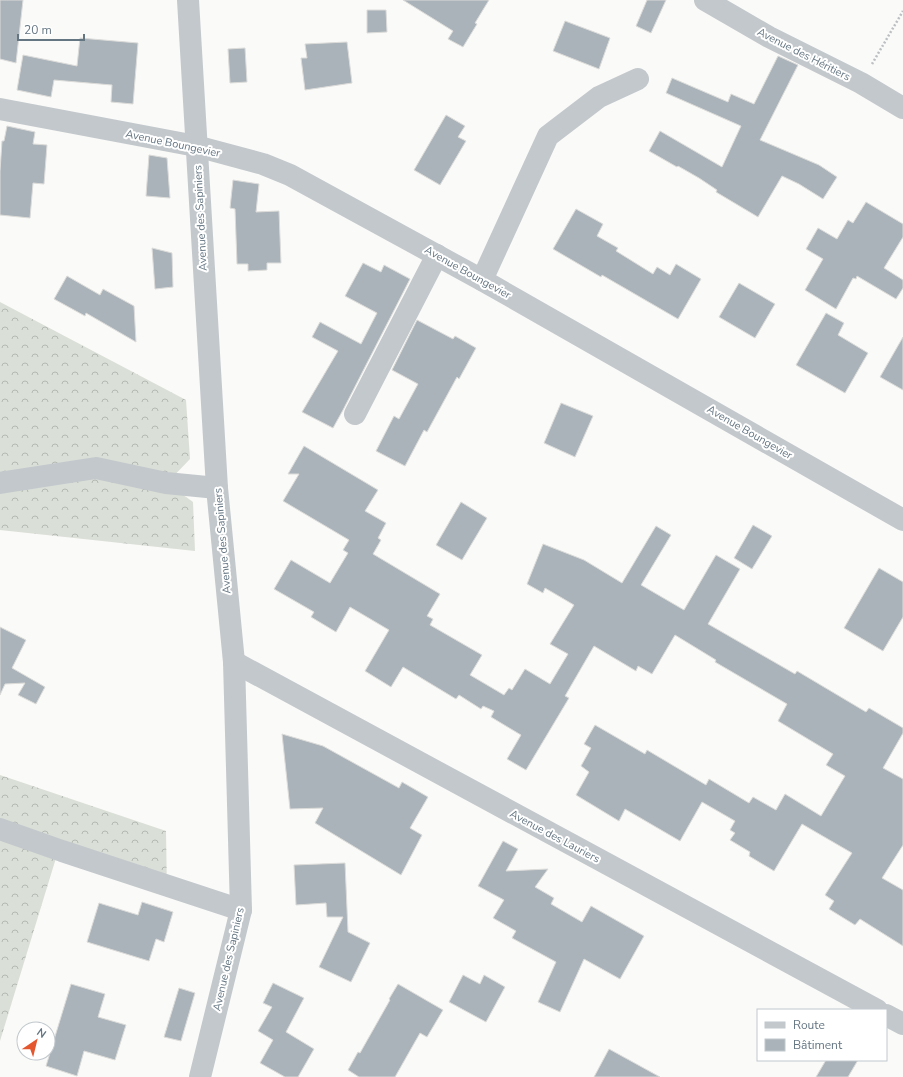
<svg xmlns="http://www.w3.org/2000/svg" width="903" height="1077" font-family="'Nunito Sans',sans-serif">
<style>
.forest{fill:url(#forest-crowns)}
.building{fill:#aab3b9;stroke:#dcdcda}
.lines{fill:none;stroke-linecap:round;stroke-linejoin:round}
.path{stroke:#bbbfc2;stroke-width:2.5;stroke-dasharray:2 2;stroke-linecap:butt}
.minor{stroke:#c3c8cc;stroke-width:22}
.labels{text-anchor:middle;stroke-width:4;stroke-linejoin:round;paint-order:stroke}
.street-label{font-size:11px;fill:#657683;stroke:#fff}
</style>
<defs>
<pattern id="forest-crowns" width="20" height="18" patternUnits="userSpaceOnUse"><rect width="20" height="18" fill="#dadfd7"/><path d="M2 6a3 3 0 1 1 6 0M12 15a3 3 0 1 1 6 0" fill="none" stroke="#b4b9b4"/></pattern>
</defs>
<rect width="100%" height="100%" fill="#fafaf8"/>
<g class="forest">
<path d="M 0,302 L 186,400 L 190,459 L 167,483 L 193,502 L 195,551 L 0,530 Z"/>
<path d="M 0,775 L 166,831 L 167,895 L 56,858 L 0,1041 Z"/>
</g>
<g class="building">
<path d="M 0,0 L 23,0 L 16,63 L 0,59 Z"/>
<path d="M 403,0 L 489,0 L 475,23 L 477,24 L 463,47 L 448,39 L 453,31 Z"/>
<path d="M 647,0 L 666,0 L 651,33 L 636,26 Z"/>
<path d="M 367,10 L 386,10 L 387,32 L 367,33 Z"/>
<path d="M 565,21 L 610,38 L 599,69 L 553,51 Z"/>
<path d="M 80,38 L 138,43 L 133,104 L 111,102 L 112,85 L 54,80 L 51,97 L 17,90 L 23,55 L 77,66 Z"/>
<path d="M 347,42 L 352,83 L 305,90 L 301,58 L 307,58 L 305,44 Z"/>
<path d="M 245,48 L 247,82 L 230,83 L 228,49 Z"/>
<path d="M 778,56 L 798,65 L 760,140 L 819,165 L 837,177 L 823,199 L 799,184 L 782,176 L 758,217 L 716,192 L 717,190 L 699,178 L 678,166 L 677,167 L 649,151 L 660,131 L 722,167 L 741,126 L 666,93 L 672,78 L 728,102 L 731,94 L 754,104 Z"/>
<path d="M 446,115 L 465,126 L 458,137 L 466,141 L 440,185 L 414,170 Z"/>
<path d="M 7,126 L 35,132 L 33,144 L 47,145 L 44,184 L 33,183 L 30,218 L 0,215 L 0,171 L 2,141 L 4,141 Z"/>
<path d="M 149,155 L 167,158 L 170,198 L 146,196 Z"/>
<path d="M 233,180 L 259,184 L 256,212 L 279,211 L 281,263 L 267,263 L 267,270 L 248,271 L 248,264 L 237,264 L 235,209 L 230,208 Z"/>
<path d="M 866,202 L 903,224 L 903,237 L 884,268 L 903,280 L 903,288 L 896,299 L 857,276 L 856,279 L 853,278 L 836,309 L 805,290 L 823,259 L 806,249 L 818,228 L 837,239 L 848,220 L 853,223 Z"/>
<path d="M 576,209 L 603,224 L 597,236 L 618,248 L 616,251 L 653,274 L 657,267 L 670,275 L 676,264 L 701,279 L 678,319 L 602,275 L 601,277 L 553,249 Z"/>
<path d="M 152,248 L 172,253 L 173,287 L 155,289 Z"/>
<path d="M 363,263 L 381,272 L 384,265 L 410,279 L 343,410 L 333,428 L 302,412 L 338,351 L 312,337 L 320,322 L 361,344 L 377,313 L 345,296 Z"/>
<path d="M 67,276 L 100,295 L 103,289 L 134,306 L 136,342 L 86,313 L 85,316 L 54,299 Z"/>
<path d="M 739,283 L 775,304 L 755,338 L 719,317 Z"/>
<path d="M 826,313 L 844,323 L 838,335 L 868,353 L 845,393 L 796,365 Z"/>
<path d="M 417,320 L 453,339 L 455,336 L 476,348 L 459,379 L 457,377 L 427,432 L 424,430 L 405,466 L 376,451 L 394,416 L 399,419 L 418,384 L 392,370 Z"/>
<path d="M 903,337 L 903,390 L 880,377 Z"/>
<path d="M 561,403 L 593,416 L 575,457 L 544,443 Z"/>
<path d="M 304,446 L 378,490 L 365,511 L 386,523 L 378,538 L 381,540 L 373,554 L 440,594 L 427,616 L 433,619 L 430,625 L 482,655 L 470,675 L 504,695 L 509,688 L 512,690 L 525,669 L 550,684 L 568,654 L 550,644 L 574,605 L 545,588 L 543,593 L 527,584 L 543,544 L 584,560 L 622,583 L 656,526 L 671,535 L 641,585 L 684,610 L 716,555 L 740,569 L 708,624 L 795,674 L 797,671 L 866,712 L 869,708 L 903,728 L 903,733 L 883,768 L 903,779 L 903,845 L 882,878 L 903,890 L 903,946 L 860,919 L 855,925 L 829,909 L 834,901 L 825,895 L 852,853 L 802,824 L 774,871 L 749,856 L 750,852 L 730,840 L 735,833 L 730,830 L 735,821 L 702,802 L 680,841 L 625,809 L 619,821 L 576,795 L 589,772 L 581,766 L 591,748 L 584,744 L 595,725 L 645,754 L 647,750 L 706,785 L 709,779 L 749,803 L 753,797 L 776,810 L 785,794 L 821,816 L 845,776 L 826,765 L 833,754 L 778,721 L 787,704 L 715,662 L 716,660 L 675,635 L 652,674 L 638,666 L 636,671 L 594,646 L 565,696 L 569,698 L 526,770 L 507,759 L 521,735 L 491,717 L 494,711 L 483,706 L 481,709 L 459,695 L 456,699 L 403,667 L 391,687 L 365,671 L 389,630 L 350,607 L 336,632 L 311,617 L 314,612 L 274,589 L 291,560 L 330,583 L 348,553 L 343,550 L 349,540 L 283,501 L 299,474 L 288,474 Z"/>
<path d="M 461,502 L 487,518 L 462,560 L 436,545 Z"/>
<path d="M 753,525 L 772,536 L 752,569 L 734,558 Z"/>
<path d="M 879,568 L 903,582 L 903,617 L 883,651 L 844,628 Z"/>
<path d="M 0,627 L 26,640 L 12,668 L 45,687 L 36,704 L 18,695 L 25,683 L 5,684 L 0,695 Z"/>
<path d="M 282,734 L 323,746 L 399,788 L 402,782 L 428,797 L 410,828 L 422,835 L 401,875 L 315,823 L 323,808 L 290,809 Z"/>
<path d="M 503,841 L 518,849 L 506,871 L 548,869 L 535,887 L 554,898 L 551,904 L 582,922 L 591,906 L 644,936 L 620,979 L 584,959 L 560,1012 L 538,1002 L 556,962 L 512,938 L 516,931 L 493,918 L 504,900 L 478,886 Z"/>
<path d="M 345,863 L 348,932 L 370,943 L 351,982 L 319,967 L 343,917 L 327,917 L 326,903 L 296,905 L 294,865 Z"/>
<path d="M 142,902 L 173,912 L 164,942 L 156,939 L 149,961 L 87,942 L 99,903 L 138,915 Z"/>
<path d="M 463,975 L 480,984 L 484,975 L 505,987 L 486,1022 L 449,1002 Z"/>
<path d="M 273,983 L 304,998 L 286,1032 L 314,1049 L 298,1077 L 285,1077 L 260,1063 L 273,1040 L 258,1031 L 272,1007 L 263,1003 Z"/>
<path d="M 71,984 L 105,994 L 98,1017 L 126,1025 L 115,1060 L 84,1051 L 77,1076 L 46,1066 Z"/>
<path d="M 398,984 L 443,1010 L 427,1037 L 420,1033 L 395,1077 L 359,1077 L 348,1070 L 358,1052 L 360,1053 L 390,1000 L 389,999 Z"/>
<path d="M 179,988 L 195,993 L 181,1041 L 164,1037 Z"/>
<path d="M 609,1049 L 660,1077 L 594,1077 Z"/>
<path d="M 826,1060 L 858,1060 L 848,1077 L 816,1077 Z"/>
</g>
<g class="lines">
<path class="path" d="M 872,64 L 903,11"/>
<g class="minor">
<path d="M 188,0 L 217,488 L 234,662 L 241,910 L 200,1077"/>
<path d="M 705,0 L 769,37 L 861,83 L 903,108"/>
<path d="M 0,109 L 196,146 L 263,164 L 290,175 L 482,280 L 903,520"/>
<path d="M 482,280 L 548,136 L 599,97 L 638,79"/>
<path d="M 355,414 L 437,255"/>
<path d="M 0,483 L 96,468 L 166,483 L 217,488"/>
<path d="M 234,662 L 877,1010"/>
<path d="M 0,829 L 62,851 L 241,910"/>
<path d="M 886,1015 L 903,1024"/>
</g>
</g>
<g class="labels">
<g class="street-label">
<text transform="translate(804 54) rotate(27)" y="4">Avenue des Héritiers</text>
<text transform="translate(173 143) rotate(12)" y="4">Avenue Boungevier</text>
<text transform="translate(200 218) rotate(-93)" y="4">Avenue des Sapiniers</text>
<text transform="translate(468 272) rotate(29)" y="4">Avenue Boungevier</text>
<text transform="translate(750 432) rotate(30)" y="4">Avenue Boungevier</text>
<text transform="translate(222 541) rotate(-95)" y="4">Avenue des Sapiniers</text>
<text transform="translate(555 836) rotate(28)" y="4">Avenue des Lauriers</text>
<text transform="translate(228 959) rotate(-77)" y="4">Avenue des Sapiniers</text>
</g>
</g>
<rect x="757" y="1009" width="130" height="52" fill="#ffffff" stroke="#c1c8cd"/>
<rect x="765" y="1022" width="20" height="6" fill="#c3c8cc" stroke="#c1c8cd"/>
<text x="793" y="1029" font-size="12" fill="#657683">Route</text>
<rect x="765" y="1039" width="20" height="12" fill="#aab3b9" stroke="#c1c8cd"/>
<text x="793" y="1049" font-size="12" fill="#657683">Bâtiment</text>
<g transform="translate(36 1041) rotate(35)"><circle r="19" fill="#ffffff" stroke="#c1c8cd"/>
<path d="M0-3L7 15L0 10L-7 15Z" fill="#e4572e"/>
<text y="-6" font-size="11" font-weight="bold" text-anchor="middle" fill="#657683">N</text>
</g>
<path d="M18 34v6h66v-6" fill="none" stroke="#657683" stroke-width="2"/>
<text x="24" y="34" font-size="12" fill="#657683" stroke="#ffffff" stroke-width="3" paint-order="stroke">20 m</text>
</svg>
